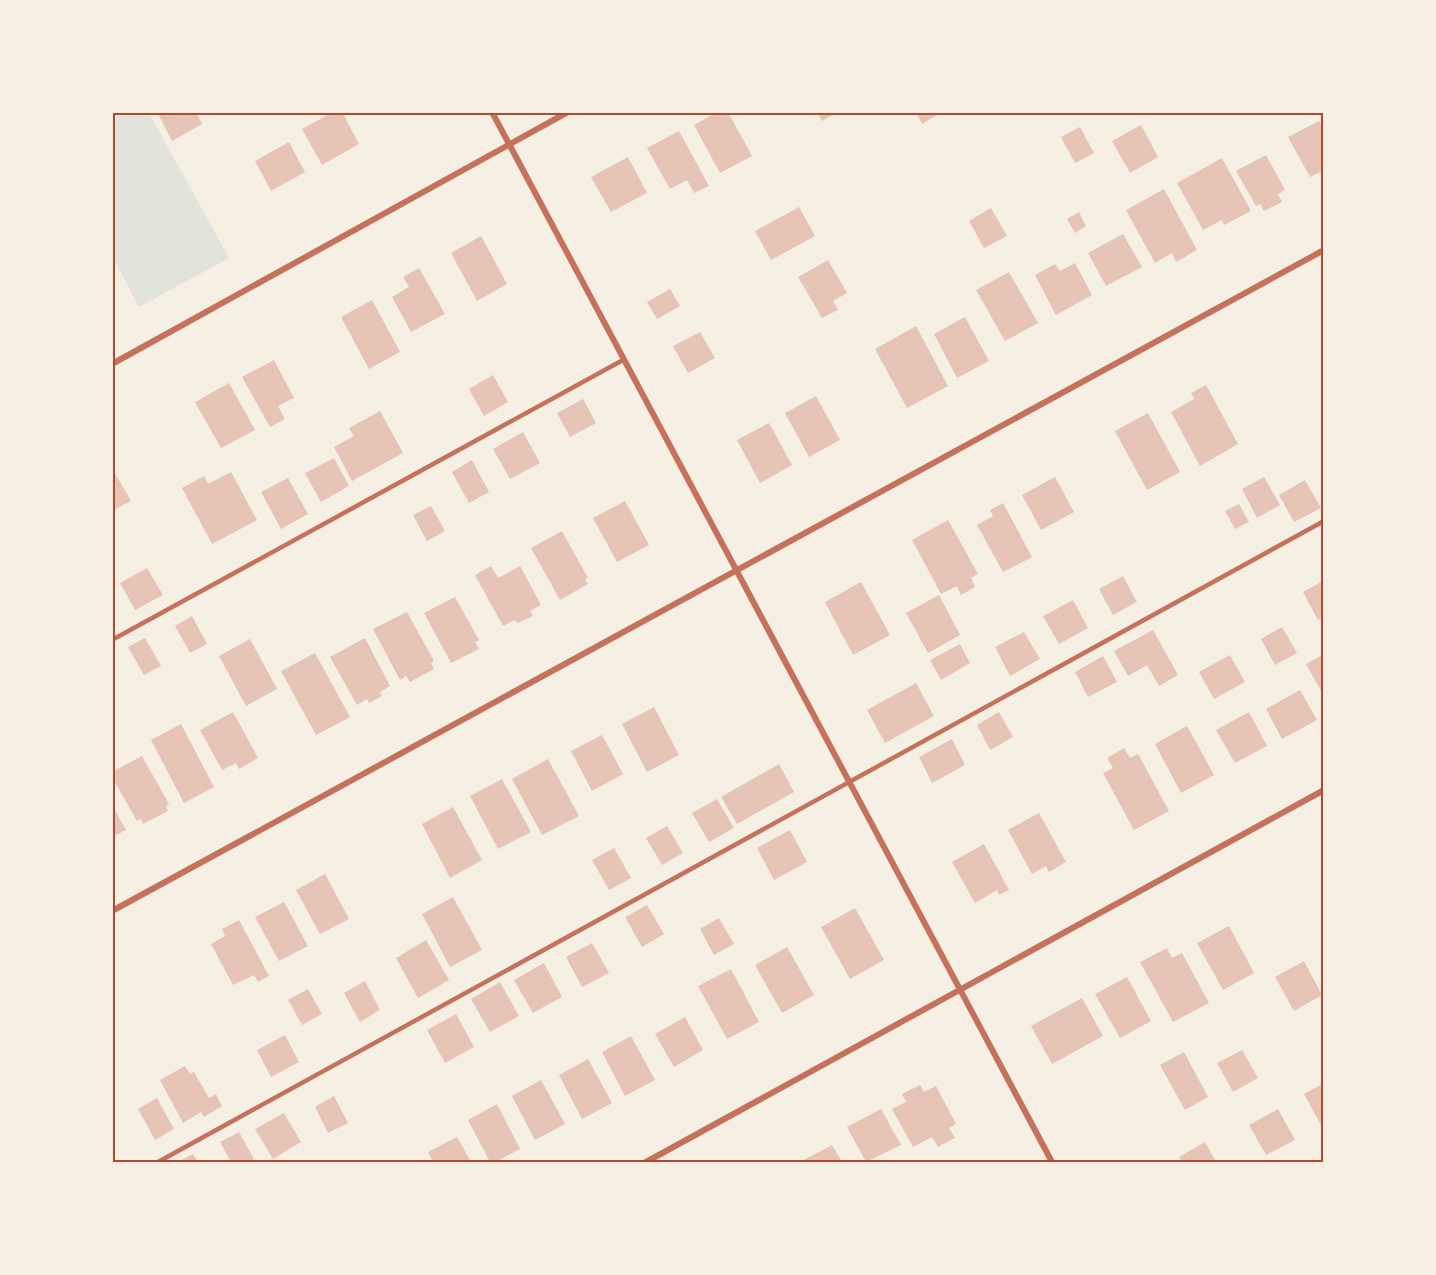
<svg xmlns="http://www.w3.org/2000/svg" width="1436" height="1275" font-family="Montserrat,sans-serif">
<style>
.green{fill:#e2e4dc}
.building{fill:#e6c5b7}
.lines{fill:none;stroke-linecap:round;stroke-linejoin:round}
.service{stroke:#c5725c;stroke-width:4.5}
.minor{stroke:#c5725c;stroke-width:6}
.neatline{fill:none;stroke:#b5482f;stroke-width:2}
</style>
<rect width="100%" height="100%" fill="#f6efe4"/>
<path class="green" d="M 112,113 L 149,113 L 229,258 L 139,307 L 113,258 Z"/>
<g class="building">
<path d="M 157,112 L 196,112 L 202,124 L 172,141 Z"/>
<path d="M 333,112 L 342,112 L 359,144 L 322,165 L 302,129 Z"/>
<path d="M 717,112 L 728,112 L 752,156 L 720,173 L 694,125 Z"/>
<path d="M 817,112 L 838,112 L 822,121 Z"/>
<path d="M 916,112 L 942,112 L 922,124 Z"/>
<path d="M 1319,121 L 1324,128 L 1324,170 L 1310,177 L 1288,137 Z"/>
<path d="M 1141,125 L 1158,157 L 1130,173 L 1112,141 Z"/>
<path d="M 1080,127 L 1094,153 L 1075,163 L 1061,137 Z"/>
<path d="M 679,131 L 709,186 L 694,193 L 687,180 L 670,189 L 647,148 Z"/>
<path d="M 289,142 L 305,172 L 271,191 L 255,161 Z"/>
<path d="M 1266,155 L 1285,190 L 1278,194 L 1282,202 L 1264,211 L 1260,204 L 1256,206 L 1236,171 Z"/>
<path d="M 628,157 L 647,193 L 611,212 L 591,177 Z"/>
<path d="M 1222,158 L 1251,211 L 1224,225 L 1222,220 L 1203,230 L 1177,183 Z"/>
<path d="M 1164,189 L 1197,250 L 1176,262 L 1172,253 L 1155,263 L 1126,210 Z"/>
<path d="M 799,207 L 815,236 L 771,260 L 755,231 Z"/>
<path d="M 991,208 L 1007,236 L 984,248 L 969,221 Z"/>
<path d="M 1079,212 L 1086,226 L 1075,233 L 1067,219 Z"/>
<path d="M 1123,234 L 1142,267 L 1106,286 L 1088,253 Z"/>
<path d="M 481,236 L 507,284 L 477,301 L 451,253 Z"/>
<path d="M 828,260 L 847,293 L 833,301 L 838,310 L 822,318 L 798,277 Z"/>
<path d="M 1075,263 L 1092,295 L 1056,315 L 1035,275 L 1055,264 L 1060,271 Z"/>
<path d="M 419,268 L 445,314 L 411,332 L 392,297 L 409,287 L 403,277 Z"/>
<path d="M 1009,272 L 1038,323 L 1005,341 L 976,290 Z"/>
<path d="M 670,289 L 680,306 L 657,319 L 647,302 Z"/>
<path d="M 372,300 L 400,352 L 369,369 L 341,317 Z"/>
<path d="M 965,317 L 989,361 L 957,378 L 934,334 Z"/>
<path d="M 916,326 L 948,386 L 907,408 L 875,349 Z"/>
<path d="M 700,332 L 715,358 L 688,373 L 673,346 Z"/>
<path d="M 274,360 L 294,398 L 278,406 L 285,419 L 270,427 L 242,377 Z"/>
<path d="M 493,375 L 508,402 L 484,416 L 469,389 Z"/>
<path d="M 229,383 L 255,430 L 221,448 L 195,402 Z"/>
<path d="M 1206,385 L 1238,444 L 1200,466 L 1171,412 L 1194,399 L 1191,393 Z"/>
<path d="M 816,396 L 840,440 L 809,457 L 785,413 Z"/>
<path d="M 583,399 L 596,423 L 570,437 L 557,413 Z"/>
<path d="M 380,411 L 403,453 L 352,481 L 334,447 L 354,436 L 349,428 Z"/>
<path d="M 1148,413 L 1180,472 L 1147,490 L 1115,431 Z"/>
<path d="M 769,423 L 792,465 L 760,483 L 737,440 Z"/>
<path d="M 523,432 L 540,463 L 510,479 L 493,449 Z"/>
<path d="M 334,458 L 349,486 L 321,502 L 305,473 Z"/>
<path d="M 472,460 L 489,492 L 469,503 L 452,472 Z"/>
<path d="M 112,468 L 131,501 L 112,511 Z"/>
<path d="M 231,472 L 257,520 L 212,544 L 182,488 L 204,476 L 208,484 Z"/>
<path d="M 1055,477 L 1074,512 L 1041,530 L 1022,495 Z"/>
<path d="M 1264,477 L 1280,505 L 1257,518 L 1242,489 Z"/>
<path d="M 288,478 L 308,514 L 281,529 L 261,492 Z"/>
<path d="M 1305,480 L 1321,508 L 1294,522 L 1279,495 Z"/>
<path d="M 625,501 L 649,545 L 617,562 L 593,518 Z"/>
<path d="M 1003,503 L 1032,557 L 1003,572 L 977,525 L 993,516 L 990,510 Z"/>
<path d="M 1239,504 L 1249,522 L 1235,529 L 1225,511 Z"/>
<path d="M 431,506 L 445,531 L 427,541 L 413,515 Z"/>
<path d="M 948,520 L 978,574 L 971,578 L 975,587 L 961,595 L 957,586 L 941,594 L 912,540 Z"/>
<path d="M 562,531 L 588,578 L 585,580 L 588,584 L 560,600 L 531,548 Z"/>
<path d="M 491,566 L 498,578 L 520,566 L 541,605 L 530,611 L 533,616 L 518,623 L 515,620 L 503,626 L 475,575 Z"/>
<path d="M 147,568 L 163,595 L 135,610 L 120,583 Z"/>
<path d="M 1123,576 L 1137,602 L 1113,615 L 1099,589 Z"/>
<path d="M 861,582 L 890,635 L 853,655 L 825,602 Z"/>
<path d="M 1321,582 L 1324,587 L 1324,617 L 1318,620 L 1303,592 Z"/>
<path d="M 939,595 L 960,635 L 928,653 L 906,613 Z"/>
<path d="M 455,597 L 479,640 L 475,642 L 479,649 L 451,663 L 424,613 Z"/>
<path d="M 1073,600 L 1088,628 L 1059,644 L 1043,616 Z"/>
<path d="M 407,612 L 434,661 L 431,663 L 434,669 L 410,682 L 406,676 L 400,680 L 373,629 Z"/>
<path d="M 192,616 L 207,644 L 190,653 L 175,626 Z"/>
<path d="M 1282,627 L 1297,653 L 1275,665 L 1261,639 Z"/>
<path d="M 1153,630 L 1178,675 L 1159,686 L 1147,665 L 1128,676 L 1114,651 Z"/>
<path d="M 1024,632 L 1040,659 L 1010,676 L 995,647 Z"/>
<path d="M 145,638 L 161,666 L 144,675 L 128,647 Z"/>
<path d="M 365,638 L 390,686 L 380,692 L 382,696 L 369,703 L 367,699 L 357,705 L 330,657 Z"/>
<path d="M 250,639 L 277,689 L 246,706 L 219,656 Z"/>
<path d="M 960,644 L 970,663 L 941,680 L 930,660 Z"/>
<path d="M 315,653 L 350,717 L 316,735 L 281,671 Z"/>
<path d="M 1324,654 L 1324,696 L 1306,664 Z"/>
<path d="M 1230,655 L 1245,682 L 1214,699 L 1199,672 Z"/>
<path d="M 1103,656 L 1117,682 L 1088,697 L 1075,672 Z"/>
<path d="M 916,683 L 934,716 L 885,743 L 867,710 Z"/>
<path d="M 1300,690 L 1317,720 L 1282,739 L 1266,709 Z"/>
<path d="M 654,707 L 679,755 L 647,772 L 622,724 Z"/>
<path d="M 233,712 L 258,758 L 239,769 L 236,763 L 222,770 L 200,730 Z"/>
<path d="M 999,712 L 1013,737 L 990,750 L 977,725 Z"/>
<path d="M 1249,712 L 1267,746 L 1235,763 L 1216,730 Z"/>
<path d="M 181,724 L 214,787 L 184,803 L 151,740 Z"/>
<path d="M 1187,726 L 1214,775 L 1181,793 L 1155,744 Z"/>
<path d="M 602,735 L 623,774 L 592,791 L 571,751 Z"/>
<path d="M 952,739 L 965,765 L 932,783 L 919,757 Z"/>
<path d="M 1124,748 L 1130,758 L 1138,754 L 1169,811 L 1134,830 L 1103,773 L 1113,768 L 1107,758 Z"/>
<path d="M 142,756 L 169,804 L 166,806 L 168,811 L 143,824 L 141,819 L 137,821 L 112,777 L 112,772 Z"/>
<path d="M 548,759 L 579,816 L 542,835 L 512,779 Z"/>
<path d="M 779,764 L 794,792 L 737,824 L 721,797 Z"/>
<path d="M 502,779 L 531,832 L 498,849 L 470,796 Z"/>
<path d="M 717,799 L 734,828 L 709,842 L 692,813 Z"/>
<path d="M 112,805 L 126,830 L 112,837 Z"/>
<path d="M 453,807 L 482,860 L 450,878 L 422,824 Z"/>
<path d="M 1039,813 L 1066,862 L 1049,872 L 1046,866 L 1032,874 L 1008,830 Z"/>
<path d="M 667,826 L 683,853 L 662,865 L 646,838 Z"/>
<path d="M 790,830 L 807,862 L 774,880 L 757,848 Z"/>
<path d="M 984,844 L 1009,890 L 999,895 L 997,890 L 975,903 L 952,862 Z"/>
<path d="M 614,848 L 631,878 L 609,890 L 592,860 Z"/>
<path d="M 325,874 L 349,919 L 320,934 L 296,890 Z"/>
<path d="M 453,897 L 482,950 L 450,967 L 422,914 Z"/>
<path d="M 284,902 L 308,946 L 279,961 L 255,917 Z"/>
<path d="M 647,905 L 664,934 L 642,947 L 625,917 Z"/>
<path d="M 855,908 L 884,960 L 850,979 L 821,927 Z"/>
<path d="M 719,918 L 734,944 L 714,955 L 700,929 Z"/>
<path d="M 239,920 L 269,976 L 258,982 L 254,975 L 233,985 L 211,944 L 225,936 L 222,929 Z"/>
<path d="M 1229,926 L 1254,973 L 1223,990 L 1197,943 Z"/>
<path d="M 426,940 L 449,980 L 418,998 L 396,958 Z"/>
<path d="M 592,943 L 609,973 L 582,987 L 566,957 Z"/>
<path d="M 787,947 L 814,995 L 782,1013 L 755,965 Z"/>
<path d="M 1167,948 L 1172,958 L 1182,953 L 1209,1003 L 1173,1022 L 1140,962 Z"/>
<path d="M 1304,961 L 1322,995 L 1294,1011 L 1275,977 Z"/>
<path d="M 544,963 L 562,997 L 533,1013 L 514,980 Z"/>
<path d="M 731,969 L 759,1022 L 727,1039 L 698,986 Z"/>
<path d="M 1127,977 L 1151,1021 L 1120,1038 L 1095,994 Z"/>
<path d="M 365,981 L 380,1010 L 360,1022 L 344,993 Z"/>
<path d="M 500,982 L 519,1016 L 490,1032 L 471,999 Z"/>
<path d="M 308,989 L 322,1014 L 302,1025 L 288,1000 Z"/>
<path d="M 1082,998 L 1103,1036 L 1052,1064 L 1031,1026 Z"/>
<path d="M 456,1014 L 474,1047 L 445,1063 L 427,1030 Z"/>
<path d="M 685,1017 L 703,1050 L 674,1067 L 655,1034 Z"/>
<path d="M 285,1035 L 299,1062 L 271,1077 L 257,1050 Z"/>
<path d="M 631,1036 L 655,1080 L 625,1096 L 602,1052 Z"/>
<path d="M 1242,1050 L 1258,1078 L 1233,1092 L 1217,1063 Z"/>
<path d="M 1184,1052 L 1208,1097 L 1185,1110 L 1160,1065 Z"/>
<path d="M 588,1059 L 612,1103 L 582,1119 L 559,1075 Z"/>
<path d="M 185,1066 L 190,1074 L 194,1072 L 209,1098 L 216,1094 L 222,1106 L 204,1117 L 201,1112 L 183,1123 L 160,1080 Z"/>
<path d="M 541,1080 L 565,1124 L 535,1140 L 512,1096 Z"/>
<path d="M 1324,1083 L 1324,1123 L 1321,1125 L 1304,1094 Z"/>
<path d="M 920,1085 L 924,1092 L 936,1086 L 956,1124 L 949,1128 L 955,1138 L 938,1147 L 932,1137 L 913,1147 L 892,1109 L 906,1102 L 902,1094 Z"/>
<path d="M 334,1096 L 348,1123 L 328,1133 L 315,1107 Z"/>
<path d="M 157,1098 L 174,1129 L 155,1140 L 138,1109 Z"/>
<path d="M 497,1104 L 520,1149 L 495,1162 L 490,1162 L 468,1120 Z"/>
<path d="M 881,1109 L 901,1145 L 866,1162 L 847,1127 Z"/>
<path d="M 1278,1109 L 1295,1140 L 1266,1155 L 1249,1125 Z"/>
<path d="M 284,1113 L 301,1142 L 273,1159 L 255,1129 Z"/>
<path d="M 239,1132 L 254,1159 L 247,1162 L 231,1162 L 220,1142 Z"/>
<path d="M 457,1137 L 471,1162 L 433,1162 L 428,1152 Z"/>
<path d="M 1205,1142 L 1216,1162 L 1183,1162 L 1179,1157 Z"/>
<path d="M 832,1145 L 842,1162 L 800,1162 Z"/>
<path d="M 193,1154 L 198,1162 L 177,1162 Z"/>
</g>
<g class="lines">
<g class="service">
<path d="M 112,640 L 623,360"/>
<path d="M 158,1162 L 1324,521"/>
</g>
<g class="minor">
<path d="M 492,112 L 1052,1162"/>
<path d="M 112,364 L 568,112"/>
<path d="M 112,911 L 1324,250"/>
<path d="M 646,1162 L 1324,790"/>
</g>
</g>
<rect width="1436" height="1275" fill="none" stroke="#f6efe4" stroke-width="228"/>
<rect x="114" y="114" width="1208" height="1047" class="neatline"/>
</svg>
